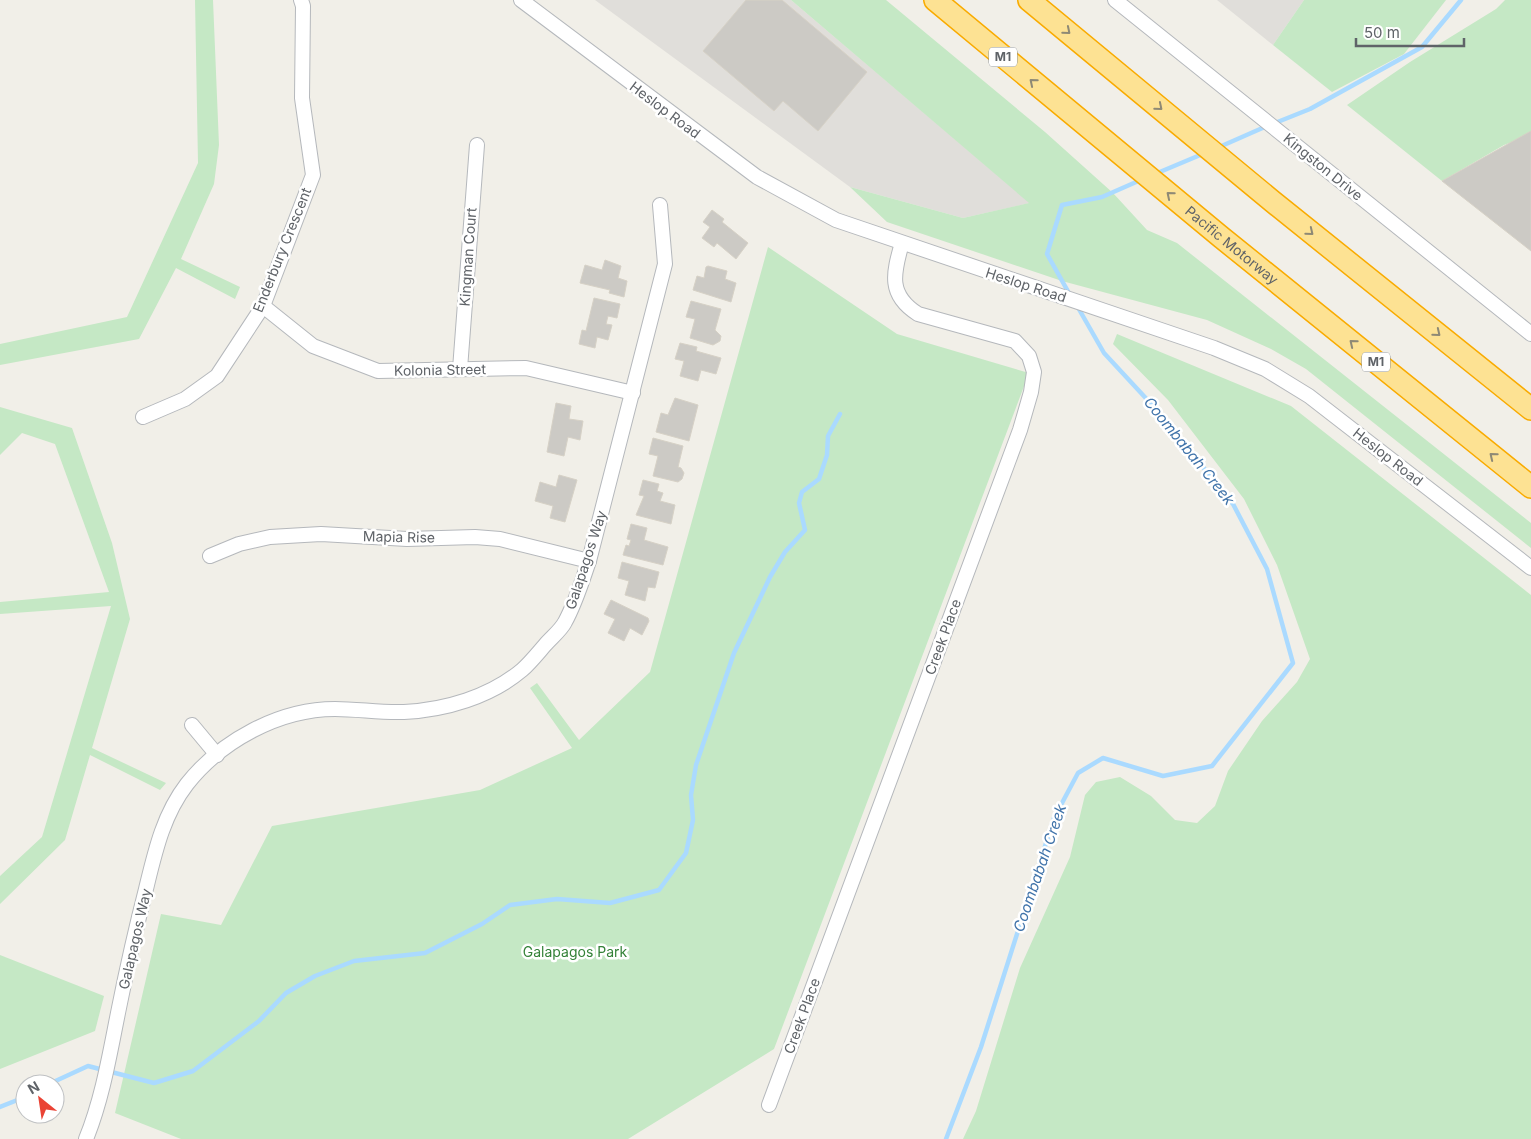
<svg xmlns="http://www.w3.org/2000/svg" width="1531" height="1139" font-family="Inter,sans-serif">
<style>
.industrial{fill:#e0deda}
.green{fill:#c5e8c5}
.lines{fill:none;stroke-linecap:round;stroke-linejoin:round}
.stream{stroke:#aadaff;stroke-width:4.5}
.building{fill:#cccac5;stroke:#d6d1c6}
.minor-casing{stroke:#b5b8bc;stroke-width:16}
.highway-casing{stroke:#f9ab00;stroke-width:24}
.minor{stroke:#fff;stroke-width:14}
.highway{stroke:#fde293;stroke-width:21}
.oneway{stroke:#8e8975}
.labels{text-anchor:middle;stroke-width:5;stroke-linejoin:round;paint-order:stroke}
.shield{fill:#fff;stroke:#8f9295;stroke-width:1}
.shield-label{font-size:12px;font-weight:bold;fill:#5f6368}
.street-label{font-size:14px;fill:#5f6368;stroke:#fff}
.park-label{font-size:14px;fill:#348238;stroke:#fff}
.water-label{font-size:15px;font-style:italic;fill:#4174aa;stroke:#fff}
</style>
<rect width="100%" height="100%" fill="#f1efe8"/>
<g class="industrial">
<path d="M 595,0 L 791,0 L 1030,203 L 963,218 L 850,187 Z"/>
<path d="M 1217,0 L 1304,0 L 1273,45 Z"/>
</g>
<g class="green">
<path d="M 195,0 L 213,0 L 219,145 L 214,184 L 181,259 L 240,287 L 235,299 L 176,268 L 139,339 L 0,365 L 0,344 L 127,317 L 198,163 Z"/>
<path d="M 791,0 L 886,0 L 1045,132 L 1113,193 L 1147,230 L 1177,243 L 1531,523 L 1531,548 L 1306,369 L 1271,349 L 1207,320 L 1062,281 L 887,222 L 850,187 L 963,218 L 1029,203 Z"/>
<path d="M 1304,0 L 1446,0 L 1404,54 L 1332,92 L 1273,45 Z"/>
<path d="M 1505,0 L 1531,0 L 1531,135 L 1504,145 L 1442,181 L 1347,105 L 1410,62 L 1496,9 Z"/>
<path d="M 768,247 L 897,334 L 1029,373 L 774,1049 L 628,1139 L 181,1139 L 115,1113 L 161,914 L 221,925 L 272,826 L 480,790 L 572,748 L 530,688 L 537,683 L 579,740 L 650,672 Z"/>
<path d="M 1117,334 L 1291,406 L 1531,595 L 1531,1139 L 963,1139 L 976,1111 L 1020,968 L 1070,857 L 1085,795 L 1096,782 L 1120,777 L 1151,796 L 1175,820 L 1197,823 L 1215,806 L 1228,771 L 1262,721 L 1297,682 L 1310,659 L 1277,565 L 1244,499 L 1168,400 L 1113,344 Z"/>
<path d="M 0,407 L 72,428 L 112,543 L 130,619 L 92,748 L 166,783 L 160,790 L 90,755 L 65,840 L 0,904 L 0,876 L 42,837 L 111,606 L 0,614 L 0,602 L 109,592 L 55,444 L 22,433 L 0,455 Z"/>
<path d="M 0,955 L 104,996 L 95,1031 L 0,1069 Z"/>
</g>
<g class="lines">
<g class="stream">
<path d="M 1275,123 L 1310,109 L 1422,47 L 1461,0"/>
<path d="M 1217,148 L 1267,126"/>
<path d="M 1155,174 L 1205,153"/>
<path d="M 1070,295 L 1047,254 L 1062,205 L 1102,197 L 1143,179"/>
<path d="M 49,1084 L 88,1066 L 154,1083 L 193,1071 L 259,1021 L 286,993 L 315,976 L 354,961 L 425,953 L 482,924 L 510,905 L 557,899 L 610,903 L 659,890 L 686,853 L 693,820 L 691,795 L 696,765 L 734,653 L 770,577 L 785,552 L 805,530 L 799,503 L 802,492 L 819,479 L 827,455 L 828,436 L 840,414"/>
<path d="M 0,1107 L 25,1097"/>
<path d="M 946,1139 L 981,1047 L 1054,818 L 1078,773 L 1103,758 L 1163,776 L 1212,766 L 1293,663 L 1267,569 L 1233,504 L 1154,407 L 1104,353 L 1076,304"/>
</g>
</g>
<g class="building">
<path d="M 746,0 L 782,0 L 867,72 L 818,131 L 783,101 L 774,111 L 703,51 Z"/>
<path d="M 1531,131 L 1531,251 L 1442,181 Z"/>
<path d="M 712,210 L 724,219 L 722,222 L 748,243 L 736,259 L 717,243 L 714,247 L 702,238 L 710,227 L 703,222 Z"/>
<path d="M 605,260 L 621,266 L 618,278 L 627,281 L 624,297 L 609,293 L 610,290 L 580,283 L 585,265 L 602,270 Z"/>
<path d="M 708,266 L 727,271 L 725,279 L 736,283 L 731,302 L 693,290 L 697,276 L 704,278 L 706,267 Z"/>
<path d="M 594,298 L 620,304 L 617,318 L 608,316 L 606,324 L 612,325 L 608,340 L 597,337 L 595,348 L 579,344 L 582,330 L 586,331 Z"/>
<path d="M 691,301 L 721,309 L 715,330 L 721,336 L 720,341 L 713,345 L 690,338 L 695,319 L 686,317 Z"/>
<path d="M 680,343 L 697,347 L 696,351 L 721,358 L 716,374 L 701,370 L 698,381 L 680,376 L 684,361 L 675,359 Z"/>
<path d="M 675,398 L 698,405 L 689,441 L 656,432 L 661,413 L 668,415 Z"/>
<path d="M 556,403 L 571,406 L 569,419 L 583,421 L 580,440 L 568,437 L 564,456 L 547,452 Z"/>
<path d="M 653,438 L 683,446 L 678,467 L 681,468 L 684,473 L 682,479 L 678,482 L 653,476 L 658,456 L 649,454 Z"/>
<path d="M 559,475 L 577,480 L 565,522 L 550,518 L 553,506 L 535,501 L 540,482 L 556,487 Z"/>
<path d="M 643,480 L 659,484 L 657,491 L 663,493 L 660,501 L 675,505 L 671,524 L 636,515 L 644,496 L 639,495 Z"/>
<path d="M 631,524 L 647,528 L 644,540 L 668,547 L 663,565 L 623,555 L 626,545 L 629,546 L 631,540 L 627,539 Z"/>
<path d="M 622,562 L 659,572 L 655,588 L 648,587 L 645,601 L 625,595 L 629,581 L 618,578 Z"/>
<path d="M 611,600 L 648,618 L 649,621 L 642,635 L 630,628 L 624,641 L 608,633 L 615,619 L 604,614 Z"/>
</g>
<g class="lines">
<defs>
<g id="minor">
<path d="M 521,0 L 757,177 L 836,220 L 1214,348 L 1265,369 L 1309,396 L 1531,568"/>
<path d="M 1115,0 L 1531,334"/>
<path d="M 263,306 L 313,346 L 378,371 L 526,368 L 633,393"/>
<path d="M 460,369 L 477,145"/>
<path d="M 143,417 L 185,399 L 217,376 L 263,306 L 313,175 L 302,98 L 303,6 L 301,0"/>
<path d="M 210,556 L 239,544 L 270,537 L 321,534 L 407,539 L 475,537 L 500,539 L 589,561"/>
<path d="M 192,725 L 217,755"/>
<path d="M 769,1105 L 1020,430 L 1031,392 L 1034,372 L 1029,356 L 1015,341 L 918,314 C 888,295 893,274 902,243"/>
<path d="M 86,1139 C 103,1097 110,1052 119,1008 C 127,968 136,928 146,889 C 155,852 163,815 187,784 C 221,741 279,709 335,709 C 358,709 381,713 404,712 C 445,710 490,697 522,670 C 530,663 538,653 545,645 C 552,637 561,630 565,622 C 576,602 582,581 589,561 L 665,264 L 660,205"/>
</g>
<g id="highway">
<path id="s1" d="M 935,0 L 1221,237 L 1531,487"/>
<path d="M 1029,0 L 1272,201 L 1531,409"/>
</g>
</defs>
<use href="#minor" class="minor-casing"/>
<use href="#highway" class="highway-casing"/>
<use href="#minor" class="minor"/>
<use href="#highway" class="highway"/>
</g>
<defs><path id="oneway-chevron" d="M-2-3.5L2.5 0L-2 3.5" fill="none" stroke-width="1.6" stroke-linecap="round" stroke-linejoin="round" transform="scale(1.25)"/></defs>
<g class="oneway">
<use href="#oneway-chevron" transform="translate(1067 31) rotate(40)"/>
<use href="#oneway-chevron" transform="translate(1033 82) rotate(-140)"/>
<use href="#oneway-chevron" transform="translate(1159 107) rotate(40)"/>
<use href="#oneway-chevron" transform="translate(1170 195) rotate(-140)"/>
<use href="#oneway-chevron" transform="translate(1310 232) rotate(39)"/>
<use href="#oneway-chevron" transform="translate(1437 333) rotate(39)"/>
<use href="#oneway-chevron" transform="translate(1353 343) rotate(-141)"/>
<use href="#oneway-chevron" transform="translate(1493 456) rotate(-141)"/>
</g>
<g class="labels">
<g class="shield">
<rect x="989" y="47.5" width="28" height="19" rx="4"/>
<rect x="1362" y="352.5" width="28" height="19" rx="4"/>
</g>
<g class="shield-label">
<text x="1003" y="61">M1</text>
<text x="1376" y="366">M1</text>
</g>
<g class="street-label">
<text transform="translate(665 110) rotate(37)" y="5">Heslop Road</text>
<text transform="translate(1323 167) rotate(39)" y="5">Kingston Drive</text>
<text dy="5" stroke="none"><textPath href="#s1" startOffset="385">Pacific Motorway</textPath></text>
<text transform="translate(282 250) rotate(-68)" y="5">Enderbury Crescent</text>
<text transform="translate(468 257) rotate(-86)" y="5">Kingman Court</text>
<text transform="translate(1026 285) rotate(18)" y="5">Heslop Road</text>
<text transform="translate(440 370) rotate(-1)" y="5">Kolonia Street</text>
<text transform="translate(1388 457) rotate(38)" y="5">Heslop Road</text>
<text transform="translate(399 537) rotate(1)" y="5">Mapia Rise</text>
<text transform="translate(586 560) rotate(-72)" y="5">Galapagos Way</text>
<text transform="translate(943 637) rotate(-70)" y="5">Creek Place</text>
<text transform="translate(135 939) rotate(-77)" y="5">Galapagos Way</text>
<text transform="translate(802 1016) rotate(-70)" y="5">Creek Place</text>
</g>
<g class="park-label">
<text x="575" y="957">Galapagos Park</text>
</g>
<g class="water-label">
<text transform="translate(1189 451) rotate(51)" y="5">Coombabah Creek</text>
<text transform="translate(1040 868) rotate(-71)" y="5">Coombabah Creek</text>
</g>
</g>
<g transform="translate(40 1099) rotate(330)"><circle r="24" fill="#ffffff" stroke="#bfc1c3"/>
<path d="M0-4L9 19L0 12L-9 19Z" fill="#ea4335"/>
<text y="-8" font-size="14" font-weight="bold" text-anchor="middle" fill="#5f6368">N</text>
</g>
<path d="M1356 38v8h108v-8" fill="none" stroke="#5f6368" stroke-width="2.5"/>
<text x="1364" y="38" font-size="15" fill="#5f6368" stroke="#ffffff" stroke-width="4" paint-order="stroke">50 m</text>
</svg>
